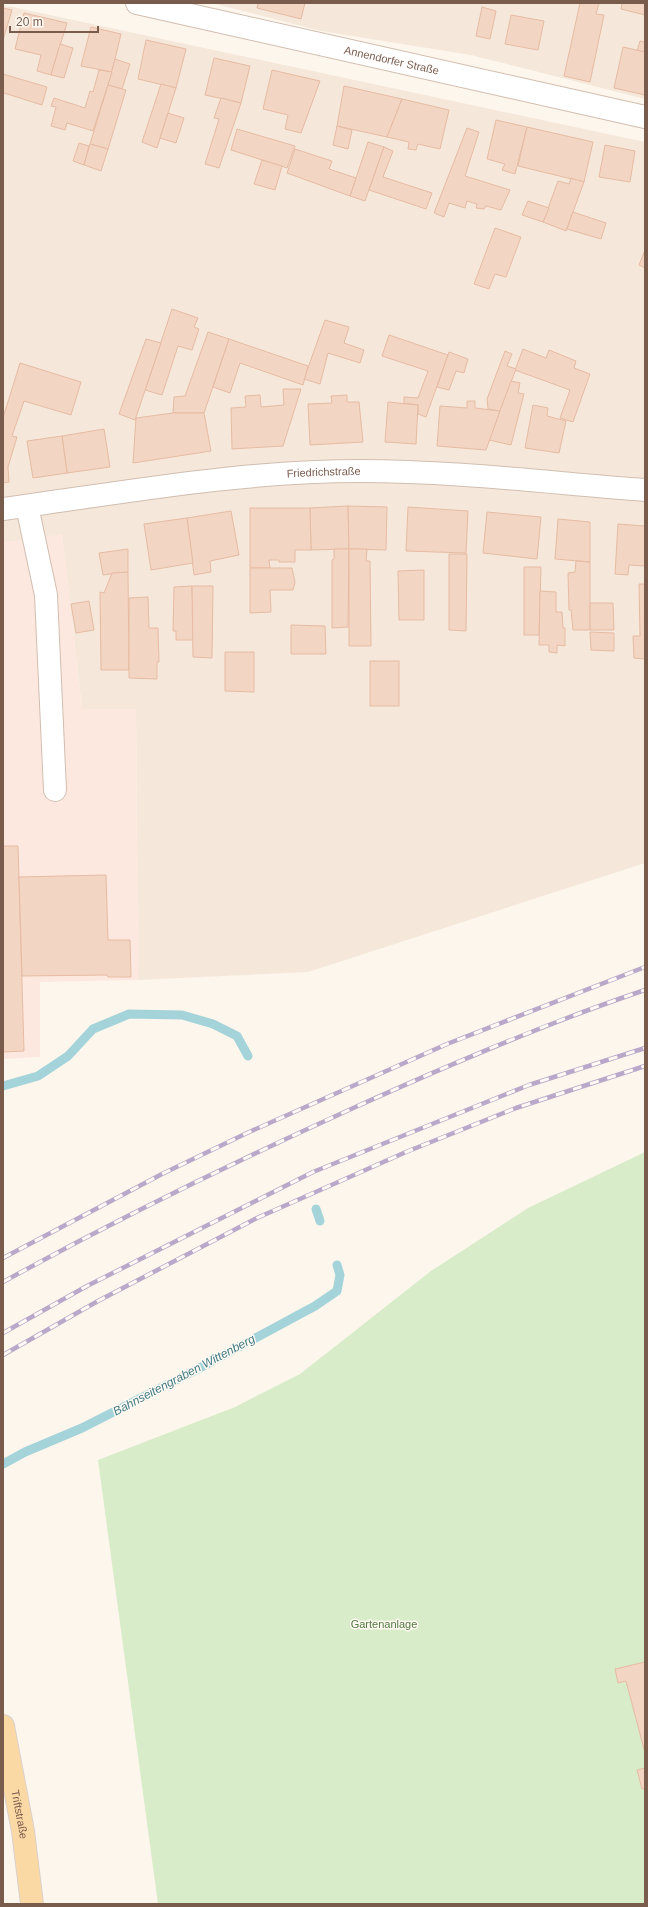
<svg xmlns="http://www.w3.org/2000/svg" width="648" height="1907" font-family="Helvetica,sans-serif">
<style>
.residential{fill:#f5e8da}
.commercial{fill:#fde8e0}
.green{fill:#d8ecc9}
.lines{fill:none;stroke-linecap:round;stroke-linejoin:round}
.stream{stroke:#a5d3da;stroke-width:9}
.building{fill:#f3d5c3;stroke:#e6bba3}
.minor-casing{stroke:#d1beb0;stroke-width:24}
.major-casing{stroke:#dad1cd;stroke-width:24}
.minor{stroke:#fff;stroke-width:22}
.major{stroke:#fbd9a5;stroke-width:22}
.rail-casing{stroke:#b9a8c9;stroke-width:4.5}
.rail{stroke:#fffaf3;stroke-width:3;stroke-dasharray:9;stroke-linecap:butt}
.labels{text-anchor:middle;stroke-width:3;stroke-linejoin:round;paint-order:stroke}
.street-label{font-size:11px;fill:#7a5c4d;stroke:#fffaf3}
.park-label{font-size:11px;fill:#537a41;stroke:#fffaf3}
.water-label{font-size:12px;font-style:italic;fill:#437c86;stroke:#fffaf3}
</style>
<rect width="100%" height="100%" fill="#fdf6ec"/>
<g class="residential">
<path d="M 212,3 L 645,3 L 645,99 L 471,55 L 321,31 Z"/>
<path d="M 3,5 L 645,142 L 645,863 L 308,972 L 138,980 L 136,709 L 82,709 L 62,535 L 3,543 Z"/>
</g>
<path class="commercial" d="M 62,534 L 82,709 L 136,709 L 138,980 L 40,982 L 40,1057 L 3,1059 L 3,543 Z"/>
<path class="green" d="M 645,1152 L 645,1904 L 158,1904 L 98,1460 L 235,1407 L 300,1374 L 431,1271 L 528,1208 Z"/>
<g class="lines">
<g class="stream">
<path d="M 3,1086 L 38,1076 L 68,1056 L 93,1029 L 129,1014 L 182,1015 L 213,1024 L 237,1036 L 248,1056"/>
<path d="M 316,1209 L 320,1221"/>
<path d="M 3,1464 L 25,1452 L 82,1428 L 194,1371 L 315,1306 L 337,1291 L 340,1275 L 337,1265"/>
</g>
</g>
<g class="building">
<path d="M 258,3 L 305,3 L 301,19 L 257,8 Z"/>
<path d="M 580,3 L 599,3 L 596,14 L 604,15 L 590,82 L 564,76 Z"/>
<path d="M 622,3 L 645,3 L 645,15 L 621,9 Z"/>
<path d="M 482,7 L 496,11 L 490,39 L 476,36 Z"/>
<path d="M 3,8 L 12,10 L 3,40 Z"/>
<path d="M 24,13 L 67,23 L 51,75 L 37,71 L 41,55 L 15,49 Z"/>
<path d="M 511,15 L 544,21 L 538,50 L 505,44 Z"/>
<path d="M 91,27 L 121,34 L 112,72 L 81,66 Z"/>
<path d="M 146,40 L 186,49 L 176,88 L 138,79 Z"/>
<path d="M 640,41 L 645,42 L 645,52 L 637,51 Z"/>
<path d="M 60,44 L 73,48 L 64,78 L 51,75 Z"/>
<path d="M 623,47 L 645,52 L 645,95 L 614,88 Z"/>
<path d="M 214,58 L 250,66 L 241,103 L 205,95 Z"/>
<path d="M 115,59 L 130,64 L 122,89 L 108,85 Z"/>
<path d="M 99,70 L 112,72 L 93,131 L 67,123 L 65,130 L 51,126 L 56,107 L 51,106 L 54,98 L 85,108 L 90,91 L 93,92 Z"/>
<path d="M 272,70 L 320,81 L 301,133 L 285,129 L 288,115 L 263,109 Z"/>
<path d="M 3,74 L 47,87 L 42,105 L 4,93 L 3,97 Z"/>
<path d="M 161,84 L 176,88 L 157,148 L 142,142 Z"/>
<path d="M 108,85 L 126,90 L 108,149 L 90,144 Z"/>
<path d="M 344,86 L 402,99 L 387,137 L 337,126 Z"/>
<path d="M 221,98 L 241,103 L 219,168 L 205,164 L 219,119 L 214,118 Z"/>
<path d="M 402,99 L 449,110 L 440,149 L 418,144 L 416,150 L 408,149 L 409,142 L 387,137 Z"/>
<path d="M 168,113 L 184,118 L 176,143 L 160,138 Z"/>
<path d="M 496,120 L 527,127 L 515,174 L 502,170 L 505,164 L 487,159 Z"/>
<path d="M 337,126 L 352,130 L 348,149 L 333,145 Z"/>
<path d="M 527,127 L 593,142 L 584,182 L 518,166 Z"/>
<path d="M 467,128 L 479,132 L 465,176 L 510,190 L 501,210 L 486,206 L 484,209 L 476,208 L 477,204 L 467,201 L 465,208 L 449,203 L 444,217 L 434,213 Z"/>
<path d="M 237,129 L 295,146 L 287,168 L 231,150 Z"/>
<path d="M 368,142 L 384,147 L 365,201 L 350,196 Z"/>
<path d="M 79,143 L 89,146 L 84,165 L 73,161 Z"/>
<path d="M 90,144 L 108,149 L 101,171 L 84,165 Z"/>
<path d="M 605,145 L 635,151 L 630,182 L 599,177 Z"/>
<path d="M 384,147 L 393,151 L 383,177 L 432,193 L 426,209 L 369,190 Z"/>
<path d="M 295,149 L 332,161 L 329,169 L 356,178 L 350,196 L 287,173 Z"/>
<path d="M 262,160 L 282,166 L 275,190 L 254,184 Z"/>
<path d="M 571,178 L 584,182 L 566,231 L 543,222 L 558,181 L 569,184 Z"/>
<path d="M 528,201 L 549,208 L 543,222 L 522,215 Z"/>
<path d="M 573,212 L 606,223 L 601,239 L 567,229 Z"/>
<path d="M 495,228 L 521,237 L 506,277 L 495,274 L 489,289 L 474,284 Z"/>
<path d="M 645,250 L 645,268 L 639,265 Z"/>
<path d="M 172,309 L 198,318 L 194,327 L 199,329 L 192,350 L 178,346 L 162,395 L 145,390 Z"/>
<path d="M 325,320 L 349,327 L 344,343 L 364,350 L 360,363 L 328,353 L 320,384 L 304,379 Z"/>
<path d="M 208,332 L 229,339 L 204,413 L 173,413 L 174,397 L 185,396 Z"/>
<path d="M 389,335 L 448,355 L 426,417 L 418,414 L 418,405 L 404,403 L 404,397 L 418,398 L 428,371 L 382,356 Z"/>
<path d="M 146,339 L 161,343 L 135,420 L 119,414 Z"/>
<path d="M 229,339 L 308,366 L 303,385 L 240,363 L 230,393 L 213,387 Z"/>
<path d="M 523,349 L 546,358 L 549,350 L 576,361 L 574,368 L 590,374 L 573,422 L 560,418 L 570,390 L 515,370 Z"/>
<path d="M 505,351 L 512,354 L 507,366 L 516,369 L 500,411 L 488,409 L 487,399 Z"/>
<path d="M 449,352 L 468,359 L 464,373 L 456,371 L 449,390 L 437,387 Z"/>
<path d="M 20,363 L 81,382 L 71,415 L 24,401 L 12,436 L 17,437 L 8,467 L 9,482 L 3,483 L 3,418 Z"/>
<path d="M 511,381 L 520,383 L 518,393 L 524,394 L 511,445 L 489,440 Z"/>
<path d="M 283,389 L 301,389 L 283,446 L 232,449 L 231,408 L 246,407 L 245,396 L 260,395 L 261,407 L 284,405 Z"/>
<path d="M 347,395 L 347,402 L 359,402 L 363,442 L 310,445 L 308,404 L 332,403 L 331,396 Z"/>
<path d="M 467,401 L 475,401 L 475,408 L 500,411 L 486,450 L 437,446 L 440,406 L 467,408 Z"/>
<path d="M 388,402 L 418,405 L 416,444 L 385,442 Z"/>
<path d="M 533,405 L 548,408 L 547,416 L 566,421 L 559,453 L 525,448 Z"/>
<path d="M 173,413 L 204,413 L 211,451 L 133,463 L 136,418 Z"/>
<path d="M 104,429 L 110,467 L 67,473 L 62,436 Z"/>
<path d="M 62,436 L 67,473 L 33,478 L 27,441 Z"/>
<path d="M 348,506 L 349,549 L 311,550 L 310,508 Z"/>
<path d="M 348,506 L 387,507 L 386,550 L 349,549 Z"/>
<path d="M 408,507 L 468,511 L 466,553 L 406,551 Z"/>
<path d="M 250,508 L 310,508 L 311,550 L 295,550 L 295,562 L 279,562 L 279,560 L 269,560 L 270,568 L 250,568 Z"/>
<path d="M 231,511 L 239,555 L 210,561 L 211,572 L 194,575 L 187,518 Z"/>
<path d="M 487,512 L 541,517 L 537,559 L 483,553 Z"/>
<path d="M 187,518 L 193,563 L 151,570 L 144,524 Z"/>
<path d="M 558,519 L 590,522 L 590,562 L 555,559 Z"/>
<path d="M 618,524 L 645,526 L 645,566 L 629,565 L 628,575 L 615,574 Z"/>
<path d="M 128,549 L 128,572 L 103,575 L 99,553 Z"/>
<path d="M 334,549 L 349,549 L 348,627 L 332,628 L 332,560 L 334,559 Z"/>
<path d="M 349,549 L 367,549 L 366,561 L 370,561 L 371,646 L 349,646 Z"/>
<path d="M 449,554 L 467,554 L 466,631 L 449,630 Z"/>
<path d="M 576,561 L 590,562 L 590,630 L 573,630 L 571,610 L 569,610 L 568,573 L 575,572 Z"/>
<path d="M 524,567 L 541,567 L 539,635 L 524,635 Z"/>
<path d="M 250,568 L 292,568 L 295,582 L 293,590 L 270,590 L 271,612 L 250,613 Z"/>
<path d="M 424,570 L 424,620 L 399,620 L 398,571 Z"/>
<path d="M 128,572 L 129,670 L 101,670 L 100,592 L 104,593 L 112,573 Z"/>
<path d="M 639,584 L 645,584 L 645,659 L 634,658 L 633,636 L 640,636 Z"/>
<path d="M 192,586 L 194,640 L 176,640 L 176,631 L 173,631 L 174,587 Z"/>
<path d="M 192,586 L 213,586 L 212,658 L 193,657 Z"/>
<path d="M 540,591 L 556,592 L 556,612 L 562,612 L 563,628 L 565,628 L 565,646 L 557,645 L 557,653 L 549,652 L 549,645 L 539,645 Z"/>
<path d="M 148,597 L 149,628 L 158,628 L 159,662 L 157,662 L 157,679 L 129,678 L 129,598 Z"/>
<path d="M 89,601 L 94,630 L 76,633 L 71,604 Z"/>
<path d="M 590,603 L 613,603 L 614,630 L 590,630 Z"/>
<path d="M 291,625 L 325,626 L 326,654 L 291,654 Z"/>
<path d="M 590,632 L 614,633 L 614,651 L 591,650 Z"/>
<path d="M 225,652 L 254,652 L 254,692 L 225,691 Z"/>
<rect x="370" y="661" width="29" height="45"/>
<path d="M 3,846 L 18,846 L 24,1051 L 3,1052 Z"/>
<path d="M 106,875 L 108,940 L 130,940 L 131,977 L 108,977 L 107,975 L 22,976 L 19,877 Z"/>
<path d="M 645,1662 L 645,1753 L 626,1681 L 618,1683 L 615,1669 Z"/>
<path d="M 645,1768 L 645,1788 L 642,1789 L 637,1770 Z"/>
</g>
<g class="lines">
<defs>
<g id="minor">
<path id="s1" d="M 137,3 L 645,117"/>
<path d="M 27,506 L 46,595 L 55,790"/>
<path id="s2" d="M 3,509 C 121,493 240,471 360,471 C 455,471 551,483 645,490"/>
</g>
<g id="major">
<path id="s3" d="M 3,1726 L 23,1831 L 32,1904"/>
</g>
</defs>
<use href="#minor" class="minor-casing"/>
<use href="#major" class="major-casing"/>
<use href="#minor" class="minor"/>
<use href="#major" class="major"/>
<defs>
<g id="rail">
<path d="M 3,1258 L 162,1174 L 247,1133 L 447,1044 L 645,967"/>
<path d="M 3,1282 C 116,1220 232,1163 349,1110 C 446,1066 544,1024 645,990"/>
<path d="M 3,1333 L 87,1286 L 313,1172 L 529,1085 L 645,1048"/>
<path d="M 3,1355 L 98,1301 L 257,1218 L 406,1152 L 516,1108 L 645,1066"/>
</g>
</defs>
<use href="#rail" class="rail-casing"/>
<use href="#rail" class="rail"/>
</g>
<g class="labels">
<g class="street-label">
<text dy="4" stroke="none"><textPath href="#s1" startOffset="261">Annendorfer Straße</textPath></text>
<text dy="4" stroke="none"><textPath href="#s2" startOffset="323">Friedrichstraße</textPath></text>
<text dy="4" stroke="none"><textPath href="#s3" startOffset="90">Triftstraße</textPath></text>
</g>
<g class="park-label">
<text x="384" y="1628">Gartenanlage</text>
</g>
<g class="water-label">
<text transform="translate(184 1375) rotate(-28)" y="4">Bahnseitengraben Wittenberg</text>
</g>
</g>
<rect width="648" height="1907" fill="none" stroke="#7a5c4d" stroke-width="8"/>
<path d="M10 26v6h88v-6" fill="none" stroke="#7a5c4d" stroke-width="2"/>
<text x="16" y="26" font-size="12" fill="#7a5c4d" stroke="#fffaf3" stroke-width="3" paint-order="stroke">20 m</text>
</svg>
